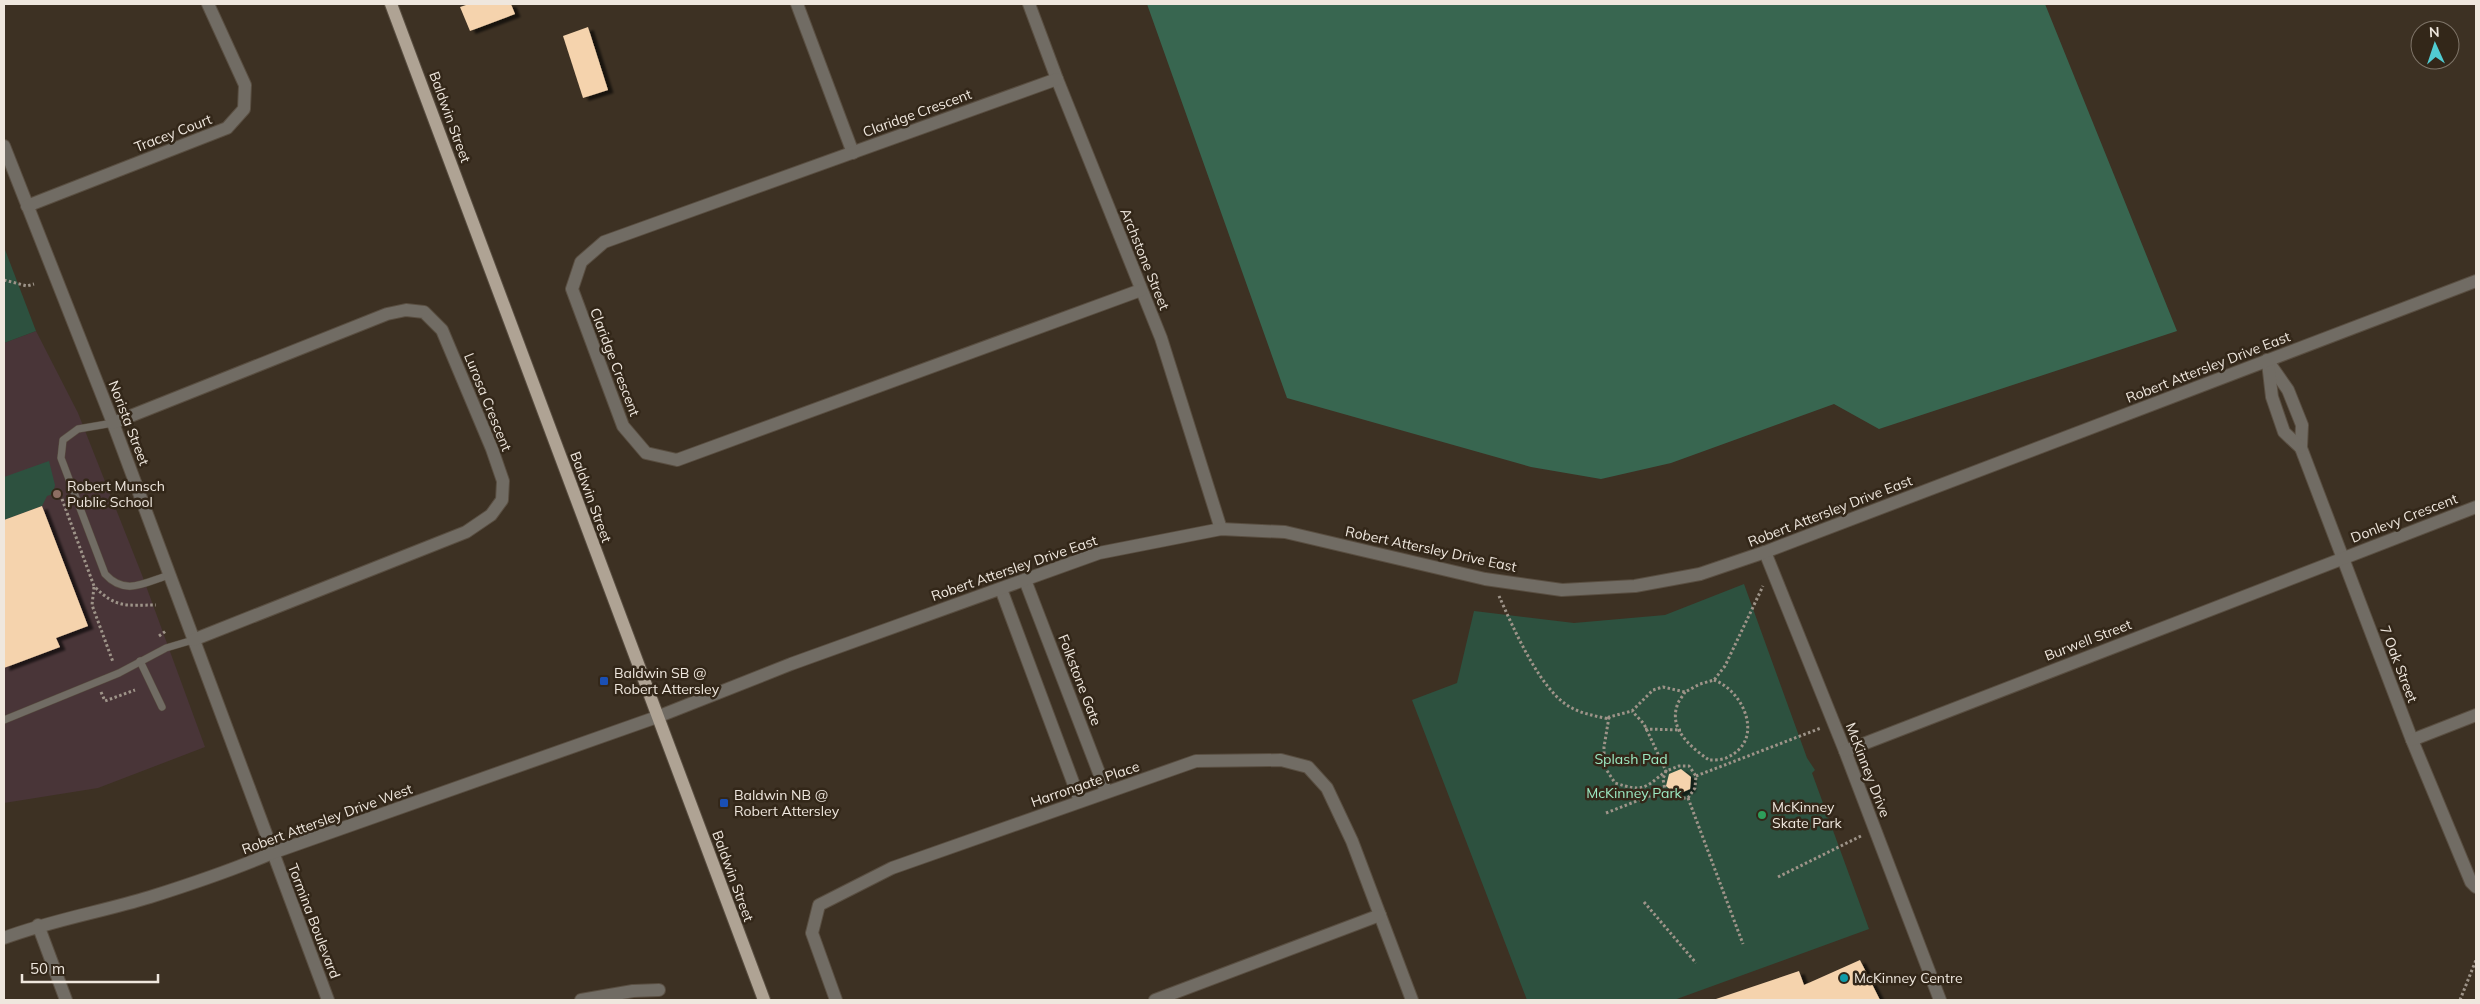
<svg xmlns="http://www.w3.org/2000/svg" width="2480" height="1004" font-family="Mulish,sans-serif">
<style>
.education{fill:#493538}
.green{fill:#2d513f}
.forest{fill:#386650}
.building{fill:#f5d3ad;filter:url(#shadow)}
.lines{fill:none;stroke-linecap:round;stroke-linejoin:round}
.lane-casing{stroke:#594e41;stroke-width:8}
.street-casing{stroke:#594e41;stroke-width:14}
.primary-casing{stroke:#594e41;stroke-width:14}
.path{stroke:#9e9489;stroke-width:3;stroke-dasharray:2.5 2.5;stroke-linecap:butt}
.lane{stroke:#716c64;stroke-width:7}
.street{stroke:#716c64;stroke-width:12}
.primary{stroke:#afa394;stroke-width:12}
.education-dot{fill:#8d6e63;stroke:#332719;stroke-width:2}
.transit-dot{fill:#1a4fb4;stroke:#332719;stroke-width:2}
.leisure-dot{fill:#2e9e5b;stroke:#332719;stroke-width:2}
.culture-dot{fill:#0f9aa8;stroke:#332719;stroke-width:2}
.labels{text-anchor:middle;stroke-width:5;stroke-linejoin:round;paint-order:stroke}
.street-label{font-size:14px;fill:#efe7de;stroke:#332719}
.poi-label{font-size:14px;fill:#efe7de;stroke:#332719;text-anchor:start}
.park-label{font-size:14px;fill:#9deac3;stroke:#332719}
</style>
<defs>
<filter id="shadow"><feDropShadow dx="5.5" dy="3" stdDeviation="1" flood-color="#0009"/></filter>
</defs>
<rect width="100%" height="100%" fill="#3d3123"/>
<path class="education" d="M 36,331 L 78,413 L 142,575 L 205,747 L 98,788 L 4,803 L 4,343 Z"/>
<g class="green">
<path d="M 4,247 L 36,331 L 4,343 Z"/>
<path d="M 49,461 L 55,485 L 53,494 L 47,496 L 42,506 L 4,520 L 4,477 Z"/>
<path d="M 1744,584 L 1807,758 L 1815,770 L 1812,773 L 1869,929 L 1674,1000 L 1527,1000 L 1412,700 L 1457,683 L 1474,611 L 1574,623 L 1665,615 Z"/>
</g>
<path class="forest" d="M 1147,4 L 2045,4 L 2177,331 L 1879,429 L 1834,404 L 1671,463 L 1601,479 L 1531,467 L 1287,398 Z"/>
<g class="building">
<path d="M 469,4 L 511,4 L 515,14 L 470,31 L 460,7 Z"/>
<path d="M 588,27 L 608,90 L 583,98 L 563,36 Z"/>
<path d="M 42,506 L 88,626 L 56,638 L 60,647 L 4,668 L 4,520 Z"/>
<path d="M 1681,769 L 1691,777 L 1690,789 L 1676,795 L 1666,786 L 1669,774 Z"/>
<path d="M 1860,960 L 1880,1000 L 1713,1000 L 1799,971 L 1804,985 Z"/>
</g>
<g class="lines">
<defs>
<g id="lane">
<path d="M 113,423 L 78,429 L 63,440 L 61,458 L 105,574 C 125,596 144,583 169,575"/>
<path d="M 140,661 L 162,707"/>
<path d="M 4,720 L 119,673 L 166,648 L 193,640"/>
</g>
<g id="street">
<path d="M 797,4 L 853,153"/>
<path d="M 1029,4 L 1057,79 L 1161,338 L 1221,529"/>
<path d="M 1057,79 L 604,242 L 581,262 L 572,289 L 623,426 L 646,453 L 677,460 L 1141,290"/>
<path d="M 4,146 L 113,423 L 328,1000"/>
<path d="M 27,206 L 227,128 L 244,109 L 245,85 L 208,4"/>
<path d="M 2267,360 L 2288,390 L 2302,425 L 2301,448 L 2412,740 L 2471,882 L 2476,887"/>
<path d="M 2268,363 L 2272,397 L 2284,432 L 2301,448"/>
<path d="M 113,423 L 387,314 L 406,310 L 424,312 L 442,330 L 492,449 L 503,481 L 502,500 L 491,515 L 466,532 L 193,640"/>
<path d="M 1765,552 L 1845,751 L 1940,1000"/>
<path d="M 1025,580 L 1106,791"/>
<path d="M 1001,589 L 1080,801"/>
<path d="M 2412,740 L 2476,715"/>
<path d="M 1845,751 L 2476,507"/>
<path d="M 38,925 L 66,1000"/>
<path d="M 4,938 C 52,920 101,912 150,897 C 191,884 233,870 272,853 L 657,717 L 791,664 L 1099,553 L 1221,529 L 1285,532 L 1485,579 L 1562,590 L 1635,586 L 1700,574 L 1765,552 L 2476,281"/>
<path d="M 581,1000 L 633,991 L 659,990"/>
<path d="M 836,1000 L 812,933 L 819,905 L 892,868 L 1196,761 L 1281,760 L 1308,767 L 1327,788 L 1352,841 L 1412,1000"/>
<path d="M 1155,1000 L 1380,915"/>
</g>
<path id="primary" d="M 391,4 L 764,1000"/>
</defs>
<use href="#lane" class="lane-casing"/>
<use href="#street" class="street-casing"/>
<use href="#primary" class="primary-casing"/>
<g class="path">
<path d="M 4,280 L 27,286 L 34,284"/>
<path d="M 62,499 L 94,586 C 116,609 127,605 156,605"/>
<path d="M 94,587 L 92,605 L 113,662"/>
<path d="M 1499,596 C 1513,627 1541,693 1572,708 C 1583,714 1596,716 1609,719 L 1609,717 L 1632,711 L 1653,690 L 1663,687 L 1685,692 L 1700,684 L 1714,680 L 1725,666 L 1763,586"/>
<path d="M 159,636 L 166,631"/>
<path d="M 101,692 L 105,701 L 135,690"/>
<path d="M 1685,692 C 1683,696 1678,701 1677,706 C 1669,730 1692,748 1709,760 C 1715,760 1723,760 1728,757 C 1765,740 1744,691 1714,680"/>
<path d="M 1609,717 L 1604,747 L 1604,766 L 1615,783 C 1643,792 1644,789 1666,771 L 1644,724 L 1632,711"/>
<path d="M 1645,729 L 1681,730"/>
<path d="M 1696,776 L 1821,728"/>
<path d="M 1688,798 L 1743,944"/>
<path d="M 1606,813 L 1665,790 L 1672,798 L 1688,798 L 1695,788 L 1696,776 L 1689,766 L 1679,766 L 1666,771 L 1663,779 L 1665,790"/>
<path d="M 1778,877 L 1863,835"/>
<path d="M 1644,902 L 1696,963"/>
<path d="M 2460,1000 L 2476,960"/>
</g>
<use href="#lane" class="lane"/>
<use href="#street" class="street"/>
<use href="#primary" class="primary"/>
</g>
<circle class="education-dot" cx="57" cy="494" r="5"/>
<g class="transit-dot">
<rect x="599" y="676" width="10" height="10" rx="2.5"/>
<rect x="719" y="798" width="10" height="10" rx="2.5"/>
</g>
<circle class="leisure-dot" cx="1762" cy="815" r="5"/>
<circle class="culture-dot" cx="1844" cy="978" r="5"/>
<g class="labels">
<g class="street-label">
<text transform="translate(917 113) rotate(-20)" y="5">Claridge Crescent</text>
<text transform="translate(450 117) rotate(70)" y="5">Baldwin Street</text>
<text transform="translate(173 133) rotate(-21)" y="5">Tracey Court</text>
<text transform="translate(1145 259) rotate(68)" y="5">Archstone Street</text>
<text transform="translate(615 362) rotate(69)" y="5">Claridge Crescent</text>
<text transform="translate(2208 367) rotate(-21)" y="5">Robert Attersley Drive East</text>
<text transform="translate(488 402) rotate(68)" y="5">Lurosa Crescent</text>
<text transform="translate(129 423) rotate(69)" y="5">Norista Street</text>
<text transform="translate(591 497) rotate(70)" y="5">Baldwin Street</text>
<text transform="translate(1830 511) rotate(-21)" y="5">Robert Attersley Drive East</text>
<text transform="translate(2404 518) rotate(-21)" y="5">Donlevy Crescent</text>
<text transform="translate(1431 549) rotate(12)" y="5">Robert Attersley Drive East</text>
<text transform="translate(1014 568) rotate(-19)" y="5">Robert Attersley Drive East</text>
<text transform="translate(2088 640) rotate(-21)" y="5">Burwell Street</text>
<text transform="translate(2399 664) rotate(69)" y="5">7 Oak Street</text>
<text transform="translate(1080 680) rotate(69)" y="5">Folkstone Gate</text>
<text transform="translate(1868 770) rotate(69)" y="5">McKinney Drive</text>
<text transform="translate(1085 784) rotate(-19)" y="5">Harrongate Place</text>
<text transform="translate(327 819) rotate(-20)" y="5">Robert Attersley Drive West</text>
<text transform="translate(733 876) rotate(70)" y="5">Baldwin Street</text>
<text transform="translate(314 921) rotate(69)" y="5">Tormina Boulevard</text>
</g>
<g class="poi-label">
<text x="67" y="491">Robert Munsch<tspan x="67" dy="16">Public School</tspan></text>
<text x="614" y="678">Baldwin SB @<tspan x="614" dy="16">Robert Attersley</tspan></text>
<text x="734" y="800">Baldwin NB @<tspan x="734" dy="16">Robert Attersley</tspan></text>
<text x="1772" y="812">McKinney<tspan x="1772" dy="16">Skate Park</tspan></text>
<text x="1854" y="983">McKinney Centre</text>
</g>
<g class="park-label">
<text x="1631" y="764">Splash Pad</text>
<text x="1634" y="798">McKinney Park</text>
</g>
</g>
<rect width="2480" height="1004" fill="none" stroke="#efe7de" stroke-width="10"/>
<g transform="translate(2435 45) rotate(357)"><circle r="24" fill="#332719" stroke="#7e7468"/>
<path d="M0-4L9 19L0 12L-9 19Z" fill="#51ccd2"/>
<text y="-8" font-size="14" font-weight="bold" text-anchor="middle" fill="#efe7de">N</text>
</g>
<path d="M22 974v8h136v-8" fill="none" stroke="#efe7de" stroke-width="2.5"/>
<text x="30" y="974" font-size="15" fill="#efe7de" stroke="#332719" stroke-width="4" paint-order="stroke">50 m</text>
</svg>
